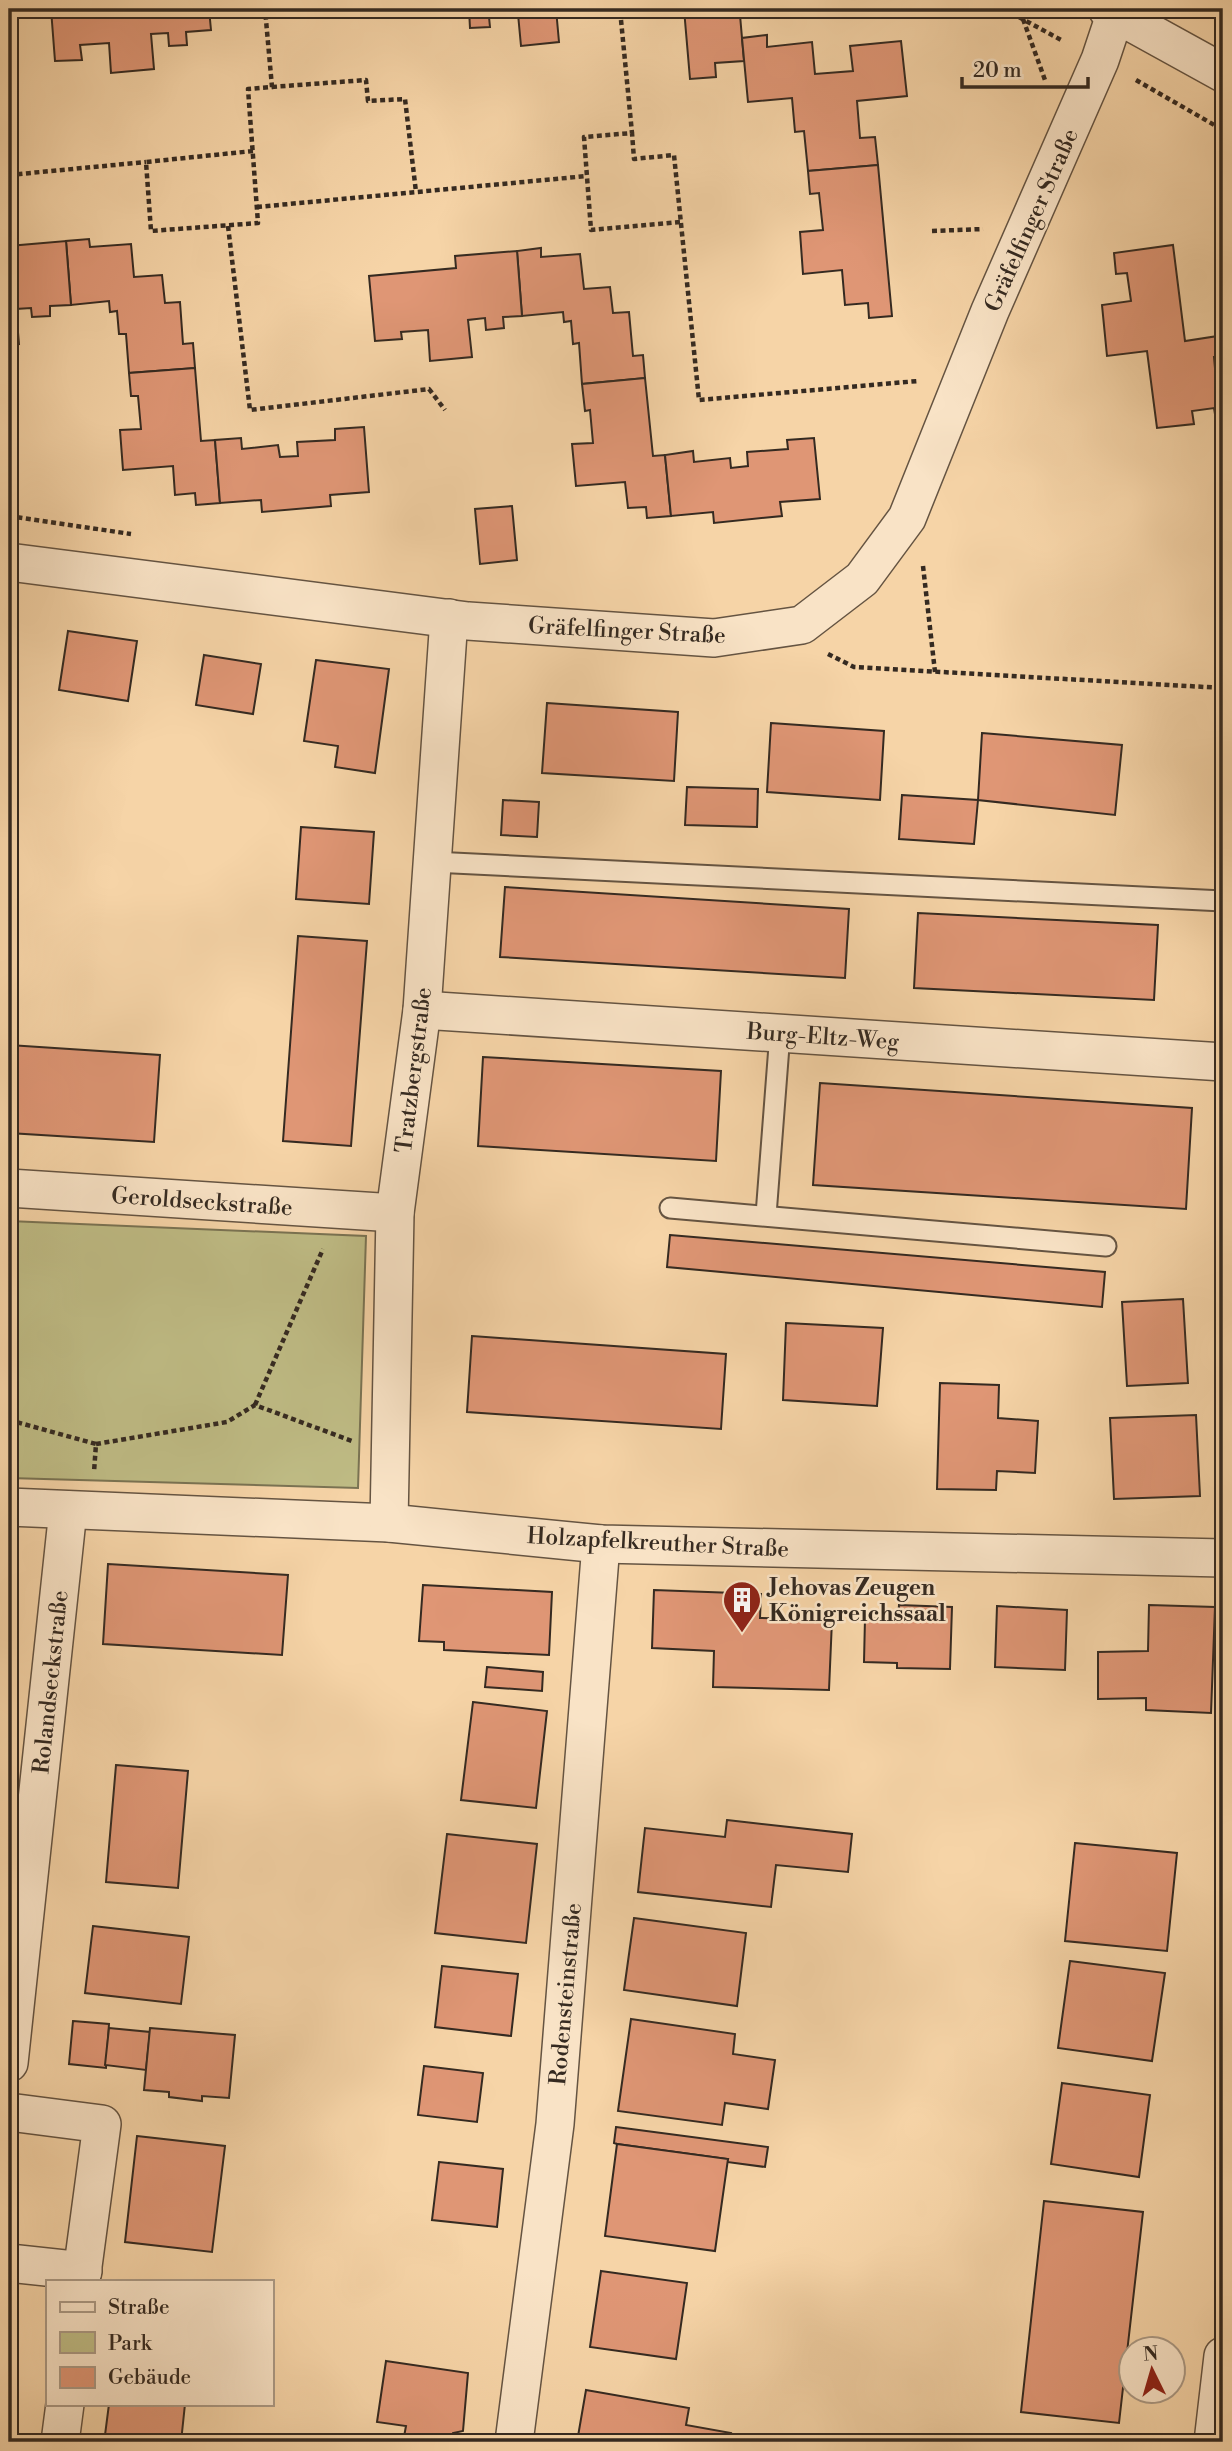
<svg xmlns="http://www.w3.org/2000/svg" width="1232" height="2451" font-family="'Libre Bodoni',serif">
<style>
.green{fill:#bfbc85;stroke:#7a7353;stroke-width:2}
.building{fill:#df9675;stroke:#352a21;stroke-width:2}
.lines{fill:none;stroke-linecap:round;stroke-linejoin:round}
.service-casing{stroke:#655442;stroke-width:23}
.minor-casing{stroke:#655442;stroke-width:40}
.path{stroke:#352a21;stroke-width:4.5;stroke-dasharray:5 3.5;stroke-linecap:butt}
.service{stroke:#f9e3c6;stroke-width:19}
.minor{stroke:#f9e3c6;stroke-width:37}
.labels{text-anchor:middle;stroke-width:5;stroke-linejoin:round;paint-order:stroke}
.street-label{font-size:23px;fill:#352a21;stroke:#f9e3c6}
.poi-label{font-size:23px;font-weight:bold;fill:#352a21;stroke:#f9e3c6;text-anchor:start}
</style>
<rect width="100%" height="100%" fill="#f6d4a7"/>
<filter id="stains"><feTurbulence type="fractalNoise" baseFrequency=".00286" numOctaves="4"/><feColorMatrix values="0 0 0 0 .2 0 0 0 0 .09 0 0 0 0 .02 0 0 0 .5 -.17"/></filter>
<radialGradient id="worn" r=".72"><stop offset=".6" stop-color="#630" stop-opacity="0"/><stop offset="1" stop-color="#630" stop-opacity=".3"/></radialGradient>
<path class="green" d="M 9,1221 L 366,1236 L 358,1488 L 9,1478 Z"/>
<g class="building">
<path d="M 51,9 L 209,9 L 211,30 L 186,32 L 187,45 L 169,46 L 168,33 L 151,34 L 154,69 L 111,73 L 109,43 L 80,45 L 82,60 L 55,61 Z"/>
<path d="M 469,9 L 556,9 L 559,42 L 521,46 L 518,14 L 489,17 L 490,27 L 470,28 Z"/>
<path d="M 571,9 L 590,9 L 590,13 L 572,15 Z"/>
<path d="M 684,9 L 746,9 L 747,14 L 740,15 L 744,61 L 715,63 L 716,77 L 690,79 Z"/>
<path d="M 767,35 L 767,47 L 812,42 L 815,74 L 853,71 L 850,46 L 901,41 L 907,96 L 857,101 L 860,138 L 875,137 L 878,165 L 808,171 L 804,131 L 795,132 L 792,98 L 748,102 L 742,38 Z"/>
<path d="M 878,165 L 892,316 L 869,318 L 868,303 L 845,305 L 842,270 L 803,274 L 800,232 L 823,230 L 819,193 L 810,194 L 808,171 Z"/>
<path d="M 89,239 L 90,247 L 131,244 L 134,277 L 162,275 L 165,303 L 180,302 L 183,344 L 193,343 L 195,368 L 129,373 L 126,334 L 119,334 L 117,311 L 110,312 L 109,301 L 71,305 L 66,241 Z"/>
<path d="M 66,241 L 71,305 L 50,306 L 50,316 L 32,317 L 31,308 L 16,309 L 19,344 L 9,345 L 9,246 Z"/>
<path d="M 1173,245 L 1185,341 L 1218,336 L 1221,357 L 1214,357 L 1216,379 L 1223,378 L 1223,463 L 1214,408 L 1192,411 L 1194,424 L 1157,428 L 1147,351 L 1107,356 L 1102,305 L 1131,301 L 1127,273 L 1116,274 L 1114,253 Z"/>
<path d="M 541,248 L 541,257 L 580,254 L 584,289 L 610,287 L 613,313 L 629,312 L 633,356 L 643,355 L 645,378 L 582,384 L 579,343 L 573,344 L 571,321 L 564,322 L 563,312 L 522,316 L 517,251 Z"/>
<path d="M 517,251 L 522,316 L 503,317 L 504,328 L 486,330 L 485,318 L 468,320 L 472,357 L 430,361 L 428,330 L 401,332 L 402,339 L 375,341 L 369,276 L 456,268 L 455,256 Z"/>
<path d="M 195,368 L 201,441 L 215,440 L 220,503 L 196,505 L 195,493 L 175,495 L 173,466 L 123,470 L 120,430 L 141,429 L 138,396 L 131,396 L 129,373 Z"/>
<path d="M 645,378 L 653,456 L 665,455 L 671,516 L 647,518 L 646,507 L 628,508 L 625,482 L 576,486 L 572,444 L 593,443 L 590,410 L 585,411 L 582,384 Z"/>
<path d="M 364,427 L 369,492 L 330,495 L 331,506 L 262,512 L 261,500 L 220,503 L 215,440 L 241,438 L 242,449 L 278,445 L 280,457 L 298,456 L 297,442 L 335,440 L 335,429 Z"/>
<path d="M 814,438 L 820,499 L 780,502 L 782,516 L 714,523 L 713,512 L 671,516 L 665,455 L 693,451 L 694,462 L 730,458 L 731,468 L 748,466 L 747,452 L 788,449 L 787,440 Z"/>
<path d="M 512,506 L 517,560 L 480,564 L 475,509 Z"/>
<path d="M 9,611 L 18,612 L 15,709 L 9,709 Z"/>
<path d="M 68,631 L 137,641 L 128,701 L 59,690 Z"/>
<path d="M 204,655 L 261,664 L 253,714 L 196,705 Z"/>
<path d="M 316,660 L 389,669 L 375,773 L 335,767 L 338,746 L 304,741 Z"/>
<path d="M 547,703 L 678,712 L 674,781 L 542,773 Z"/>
<path d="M 771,723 L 884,731 L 880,800 L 767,792 Z"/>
<path d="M 982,733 L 1122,745 L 1115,815 L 978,800 Z"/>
<path d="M 687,787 L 758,789 L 757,827 L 685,825 Z"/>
<path d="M 902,795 L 978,800 L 974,844 L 899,839 Z"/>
<path d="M 503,800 L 539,802 L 537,837 L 501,835 Z"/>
<path d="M 301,827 L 374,832 L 369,904 L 296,899 Z"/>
<path d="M 505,887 L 849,909 L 845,978 L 500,957 Z"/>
<path d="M 918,913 L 1158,925 L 1154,1000 L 914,988 Z"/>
<path d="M 298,936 L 367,941 L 351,1146 L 283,1141 Z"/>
<path d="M 9,1045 L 160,1055 L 154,1142 L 9,1133 Z"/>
<path d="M 483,1057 L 721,1071 L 716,1161 L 478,1146 Z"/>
<path d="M 820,1083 L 1192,1108 L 1186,1209 L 813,1185 Z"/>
<path d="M 670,1235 L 1105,1272 L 1102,1307 L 667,1267 Z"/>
<path d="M 1183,1299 L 1188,1383 L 1127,1386 L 1122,1302 Z"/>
<path d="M 786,1323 L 883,1328 L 877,1406 L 783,1400 Z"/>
<path d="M 472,1336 L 726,1354 L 721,1429 L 467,1412 Z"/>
<path d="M 940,1383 L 999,1385 L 998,1418 L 1038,1421 L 1035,1473 L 997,1471 L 996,1490 L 937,1489 Z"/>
<path d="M 1196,1415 L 1200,1496 L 1114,1499 L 1110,1418 Z"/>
<path d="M 108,1564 L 288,1575 L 282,1655 L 103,1644 Z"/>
<path d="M 423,1585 L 552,1592 L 549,1655 L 444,1650 L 444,1642 L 419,1641 Z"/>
<path d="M 654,1590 L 761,1594 L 760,1618 L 832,1620 L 829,1690 L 713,1687 L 714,1651 L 652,1648 Z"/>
<path d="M 899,1605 L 952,1607 L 950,1669 L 897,1668 L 897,1663 L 864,1662 L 865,1618 L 898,1619 Z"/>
<path d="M 1149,1605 L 1215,1607 L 1211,1713 L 1146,1710 L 1146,1698 L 1098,1699 L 1098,1652 L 1148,1651 Z"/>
<path d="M 997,1606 L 1067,1610 L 1065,1670 L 995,1667 Z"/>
<path d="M 487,1667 L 543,1672 L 542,1691 L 485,1687 Z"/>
<path d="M 473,1702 L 547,1711 L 536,1808 L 461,1800 Z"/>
<path d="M 116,1765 L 188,1771 L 178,1888 L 106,1882 Z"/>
<path d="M 727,1820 L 852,1834 L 848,1872 L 776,1865 L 771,1907 L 638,1892 L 645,1828 L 725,1837 Z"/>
<path d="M 447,1834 L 537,1844 L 526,1943 L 435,1933 Z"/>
<path d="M 1075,1843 L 1177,1853 L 1167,1951 L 1065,1941 Z"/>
<path d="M 634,1918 L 746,1933 L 737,2006 L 624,1990 Z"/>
<path d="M 93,1926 L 189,1937 L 181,2004 L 85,1993 Z"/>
<path d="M 1070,1961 L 1165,1973 L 1152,2061 L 1058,2048 Z"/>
<path d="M 442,1966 L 518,1974 L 511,2036 L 435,2027 Z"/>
<path d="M 631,2019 L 735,2034 L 733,2054 L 775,2060 L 768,2109 L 725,2103 L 722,2125 L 618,2111 Z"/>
<path d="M 73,2021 L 109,2024 L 106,2068 L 69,2064 Z"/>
<path d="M 109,2028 L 150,2032 L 146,2070 L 105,2065 Z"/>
<path d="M 150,2028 L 235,2035 L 229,2098 L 202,2096 L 202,2101 L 169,2097 L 169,2092 L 144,2090 Z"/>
<path d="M 424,2066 L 483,2073 L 477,2122 L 418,2115 Z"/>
<path d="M 1062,2083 L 1150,2095 L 1139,2177 L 1051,2164 Z"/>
<path d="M 616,2127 L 768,2147 L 765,2167 L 727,2162 L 728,2159 L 617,2144 L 614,2143 Z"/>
<path d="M 137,2136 L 225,2146 L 212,2252 L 125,2242 Z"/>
<path d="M 617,2144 L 728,2159 L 715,2251 L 605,2236 Z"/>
<path d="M 439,2162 L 503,2169 L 497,2227 L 432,2220 Z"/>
<path d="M 1044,2201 L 1143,2212 L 1119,2423 L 1021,2412 Z"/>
<path d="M 601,2271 L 687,2283 L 676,2359 L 590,2347 Z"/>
<path d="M 9,2330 L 17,2331 L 9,2390 Z"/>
<path d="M 386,2361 L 468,2373 L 463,2431 L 453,2433 L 452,2442 L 403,2442 L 406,2426 L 377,2422 Z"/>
<path d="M 586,2390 L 689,2408 L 686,2425 L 731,2433 L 730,2437 L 750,2442 L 577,2442 Z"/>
<path d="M 109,2404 L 185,2404 L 181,2442 L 105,2435 Z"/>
</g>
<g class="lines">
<defs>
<g id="service">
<path d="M 433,862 L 1223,901"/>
<path d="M 670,1208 L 1106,1246"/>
<path d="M 766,1215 L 780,1033"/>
</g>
<g id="minor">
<path d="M 1107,9 L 1223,73"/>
<path d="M 9,562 L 468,621 L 714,638 L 802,625 L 862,579 L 907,518 L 990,311 L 1100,60 L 1117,9"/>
<path d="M 422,1010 L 1223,1062"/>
<path d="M 9,1188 L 395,1213"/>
<path d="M 9,1507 L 389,1523 L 601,1544 L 1223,1558"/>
<path d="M 389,1523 L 395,1213 L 422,1010 L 449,618"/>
<path d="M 9,2063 L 68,1510"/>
<path d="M 9,2112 L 102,2124 L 81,2281"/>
<path d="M 9,2263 L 83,2271"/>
<path d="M 60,2442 L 65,2404"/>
<path d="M 514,2442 L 555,2124 L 601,1544"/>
<path d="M 1213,2442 L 1223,2356"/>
</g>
</defs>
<use href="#service" class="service-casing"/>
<use href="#minor" class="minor-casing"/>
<g class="path">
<path d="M 1004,9 L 1063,41"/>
<path d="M 1023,19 L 1045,80"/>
<path d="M 621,20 L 632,133"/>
<path d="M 1136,80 L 1223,130"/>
<path d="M 272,87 L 366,80 L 368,101 L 405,99 L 416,192"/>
<path d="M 253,151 L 146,162 L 151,231 L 258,223 L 248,89 L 272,87 L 265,9"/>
<path d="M 9,175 L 146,162"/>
<path d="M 257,207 L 587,176"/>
<path d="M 680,222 L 591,230 L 584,137 L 632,133 L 634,159 L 674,155 L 699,400 L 918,381"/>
<path d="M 228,226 L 250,410 L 429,389 L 445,410"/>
<path d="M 932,231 L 983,229"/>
<path d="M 9,516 L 131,534"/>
<path d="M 923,566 L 935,672"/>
<path d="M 828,654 L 854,667 L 1223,688"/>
<path d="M 255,1405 L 323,1249"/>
<path d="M 9,1420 L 96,1444 L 94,1472"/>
<path d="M 96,1444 L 227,1422 L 255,1405 L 352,1441"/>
</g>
<use href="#service" class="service"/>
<use href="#minor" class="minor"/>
</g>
<defs>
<symbol id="building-pin" viewBox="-11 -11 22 30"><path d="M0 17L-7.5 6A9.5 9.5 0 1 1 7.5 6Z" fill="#8f2418" stroke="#f9e3c6"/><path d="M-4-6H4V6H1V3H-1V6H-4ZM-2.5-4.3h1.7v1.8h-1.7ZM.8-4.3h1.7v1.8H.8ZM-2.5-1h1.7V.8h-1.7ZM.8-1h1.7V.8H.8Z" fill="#fff"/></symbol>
</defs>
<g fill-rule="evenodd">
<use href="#building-pin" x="720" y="1578" width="44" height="60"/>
</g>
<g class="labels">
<g class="street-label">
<text transform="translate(1031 220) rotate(-66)" y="8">Gräfelfinger Straße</text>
<text transform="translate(627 630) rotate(3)" y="8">Gräfelfinger Straße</text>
<text transform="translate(823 1036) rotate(4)" y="8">Burg-Eltz-Weg</text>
<text transform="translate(413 1070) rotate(-83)" y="8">Tratzbergstraße</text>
<text transform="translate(202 1201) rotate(4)" y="8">Geroldseckstraße</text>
<text transform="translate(658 1542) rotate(3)" y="8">Holzapfelkreuther Straße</text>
<text transform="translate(50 1682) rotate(-84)" y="8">Rolandseckstraße</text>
<text transform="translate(565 1994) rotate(-85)" y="8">Rodensteinstraße</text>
</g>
<g class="poi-label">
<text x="769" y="1595">Jehovas Zeugen<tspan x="769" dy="26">Königreichssaal</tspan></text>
</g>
</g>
<rect width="1232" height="2451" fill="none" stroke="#f6d4a7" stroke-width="35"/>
<rect x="10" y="10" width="1211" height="2430" fill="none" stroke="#352a21" stroke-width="3.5"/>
<rect x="18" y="18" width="1197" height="2416" fill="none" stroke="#352a21" stroke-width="2"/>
<rect x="46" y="2280" width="228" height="126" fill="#f9e3c6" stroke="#ab9984" stroke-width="2"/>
<rect x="60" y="2302" width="35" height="10" fill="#f9e3c6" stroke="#ab9984" stroke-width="2"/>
<text x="108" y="2314" font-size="21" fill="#352a21">Straße</text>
<rect x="60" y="2332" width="35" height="21" fill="#bfbc85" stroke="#ab9984" stroke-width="2"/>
<text x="108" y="2350" font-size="21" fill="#352a21">Park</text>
<rect x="60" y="2367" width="35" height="21" fill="#df9675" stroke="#ab9984" stroke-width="2"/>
<text x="108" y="2384" font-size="21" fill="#352a21">Gebäude</text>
<g transform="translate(1152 2370) rotate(355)"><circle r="33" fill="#f9e3c6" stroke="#ab9984" stroke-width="2"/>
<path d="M0-5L12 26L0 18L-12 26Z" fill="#8f2418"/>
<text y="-10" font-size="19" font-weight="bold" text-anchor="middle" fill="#352a21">N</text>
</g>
<path d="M962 77v10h126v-10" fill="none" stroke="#352a21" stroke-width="3.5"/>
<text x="973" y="77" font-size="21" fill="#352a21" stroke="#f9e3c6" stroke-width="5" paint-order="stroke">20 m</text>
<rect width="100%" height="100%" filter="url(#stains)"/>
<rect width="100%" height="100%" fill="url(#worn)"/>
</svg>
